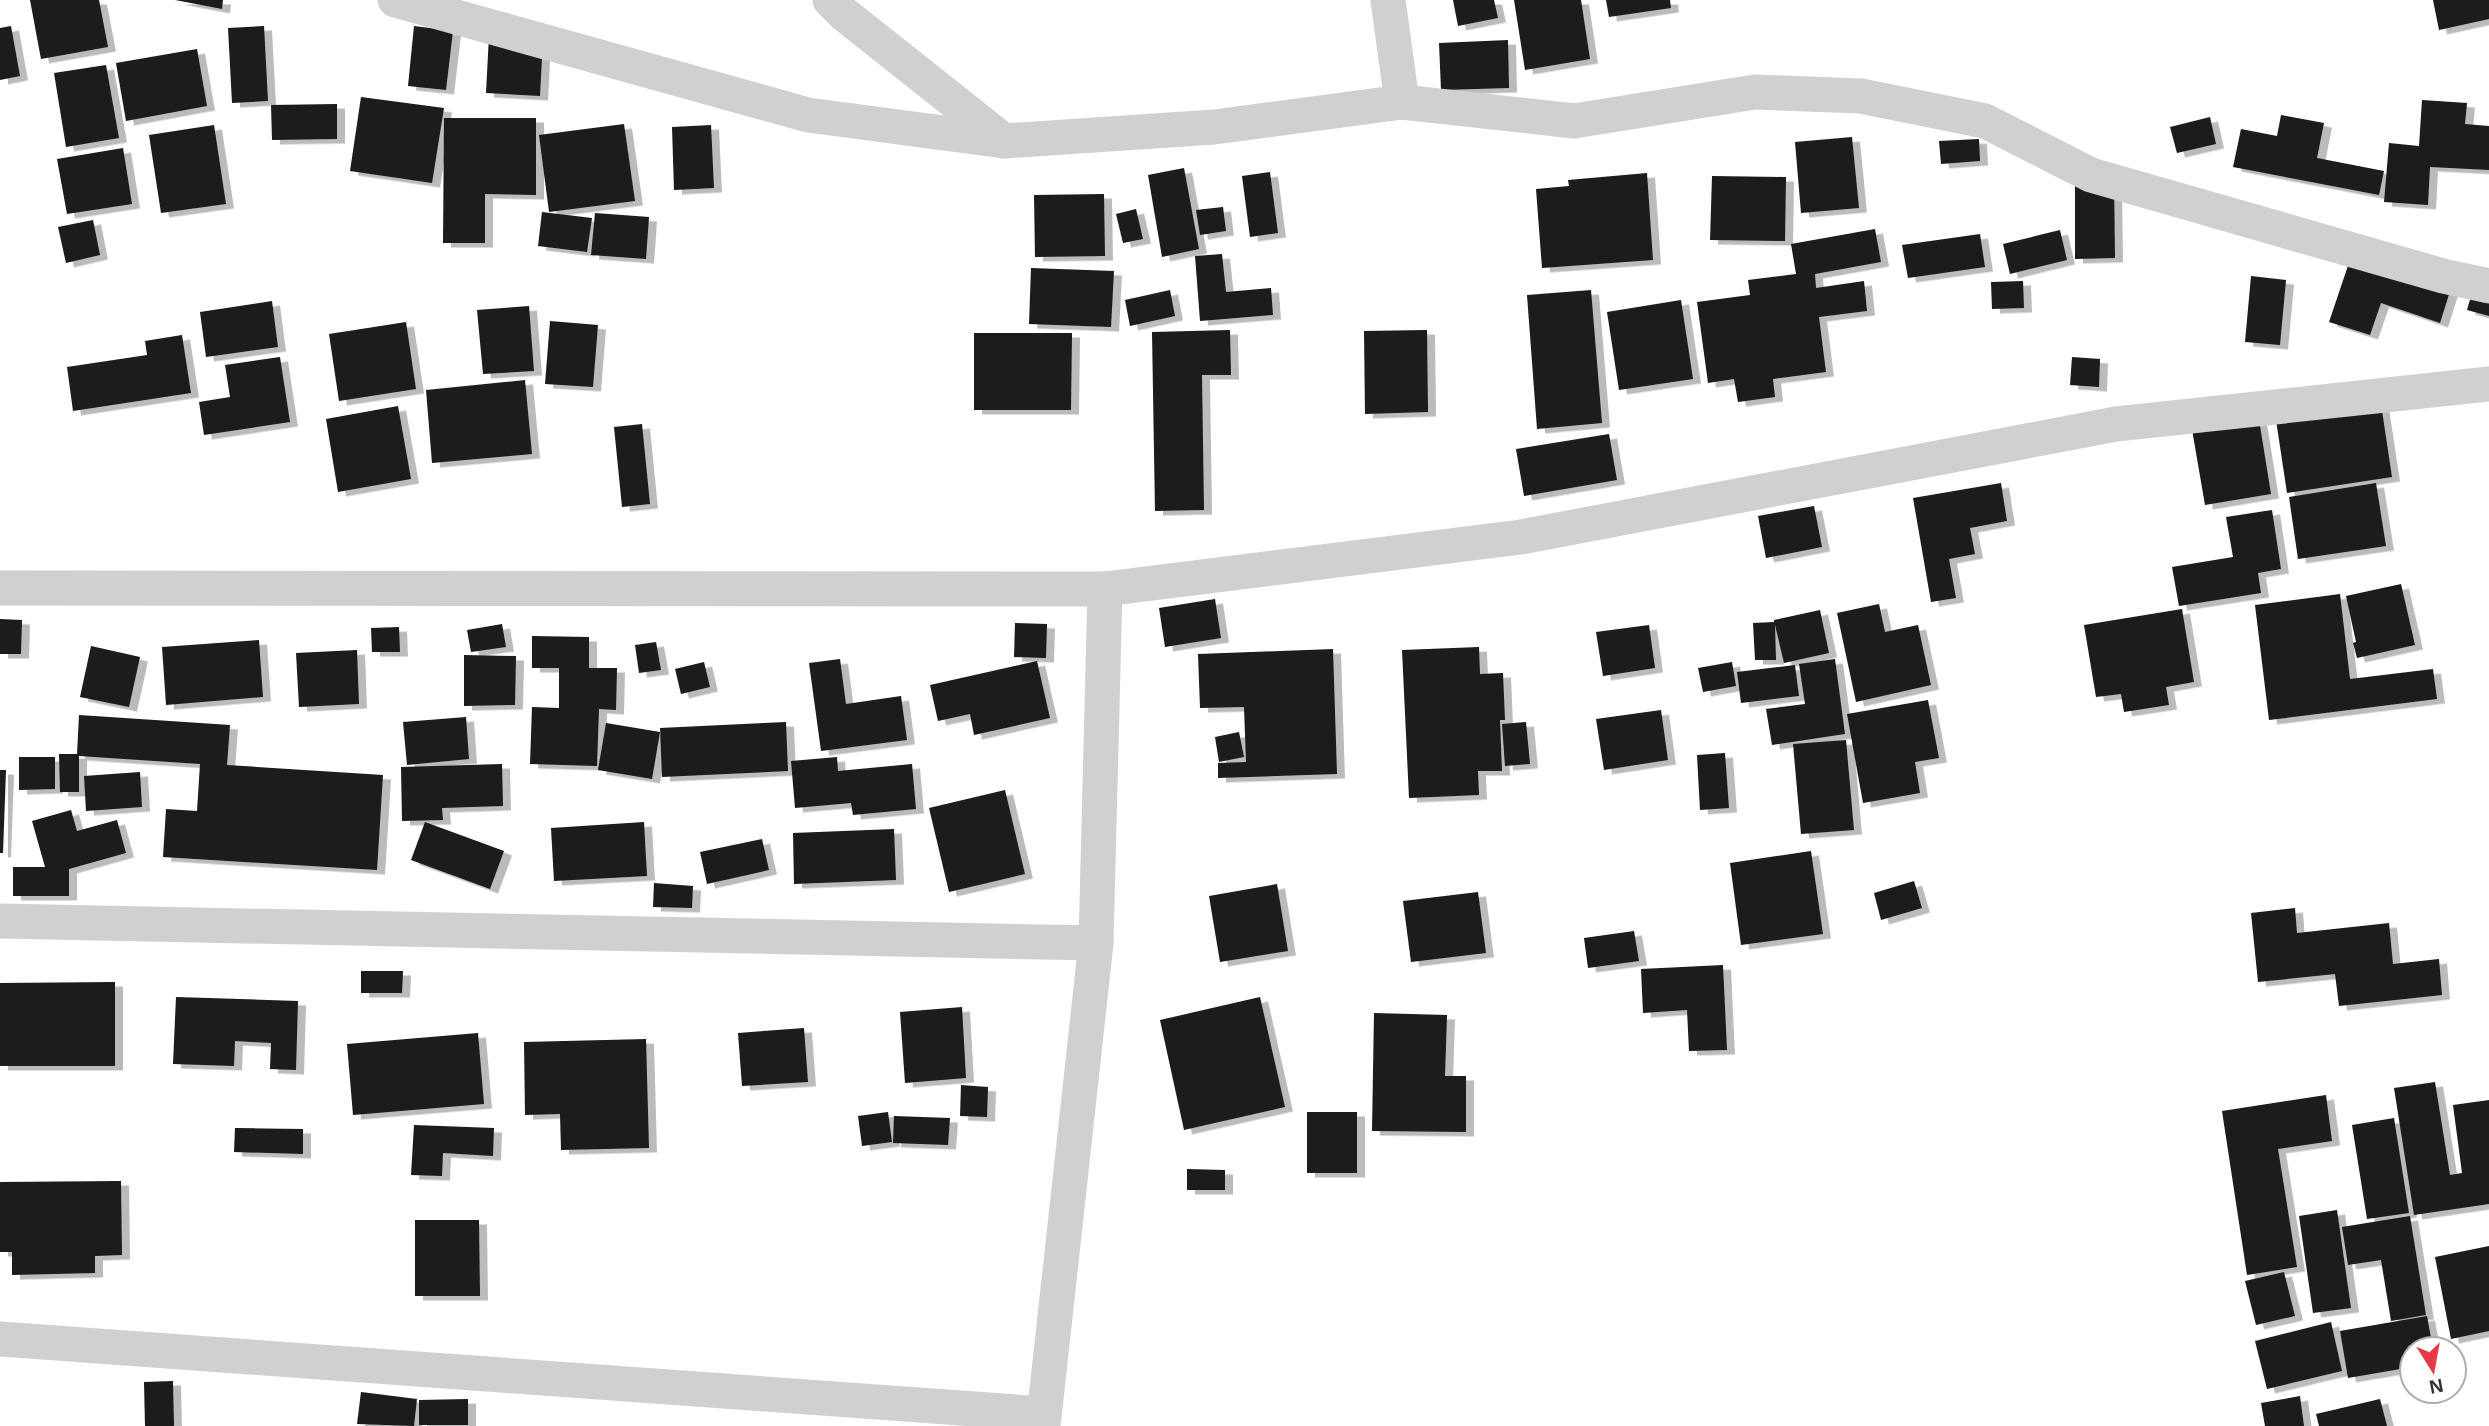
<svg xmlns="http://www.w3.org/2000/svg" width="2489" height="1426" font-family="Arial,sans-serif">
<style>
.building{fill:#1a1a1a;filter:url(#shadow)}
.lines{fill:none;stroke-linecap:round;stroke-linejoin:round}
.street{stroke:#d0d0d0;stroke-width:35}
</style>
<defs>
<filter id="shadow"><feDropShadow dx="8" dy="4.5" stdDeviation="0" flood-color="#0004"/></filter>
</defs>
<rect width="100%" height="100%" fill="#fff"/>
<g class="building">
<path d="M 30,0 L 99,0 L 108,47 L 41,59 Z"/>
<path d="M 175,0 L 223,0 L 222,9 Z"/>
<path d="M 1453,0 L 1494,0 L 1498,18 L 1458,26 Z"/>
<path d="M 1514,0 L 1581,0 L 1590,59 L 1525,70 Z"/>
<path d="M 1606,0 L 1670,0 L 1671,8 L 1609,17 Z"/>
<path d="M 2433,0 L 2489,0 L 2489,19 L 2439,30 Z"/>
<path d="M 11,26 L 20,76 L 0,80 L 0,28 Z"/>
<path d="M 264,26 L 268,101 L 232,103 L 228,28 Z"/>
<path d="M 414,26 L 453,31 L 446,90 L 408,86 Z"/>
<path d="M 489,35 L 543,38 L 540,96 L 486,93 Z"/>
<path d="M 1508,40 L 1509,88 L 1441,90 L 1439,43 Z"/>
<path d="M 197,49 L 207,106 L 126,121 L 116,63 Z"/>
<path d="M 106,65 L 119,138 L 66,147 L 54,73 Z"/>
<path d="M 361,97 L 444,108 L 432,183 L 350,171 Z"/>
<path d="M 2422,100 L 2467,103 L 2465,124 L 2489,126 L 2489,170 L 2430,167 L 2428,205 L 2384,202 L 2389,143 L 2419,146 Z"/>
<path d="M 337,104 L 337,139 L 272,140 L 271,105 Z"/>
<path d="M 2281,115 L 2324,123 L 2317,158 L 2384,171 L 2379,195 L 2233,167 L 2241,129 L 2277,136 Z"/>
<path d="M 2210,117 L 2216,144 L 2177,153 L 2170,127 Z"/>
<path d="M 444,118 L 536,118 L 536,195 L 485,194 L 485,243 L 443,243 Z"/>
<path d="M 624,124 L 635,201 L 549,212 L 539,135 Z"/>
<path d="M 214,125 L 226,204 L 161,213 L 149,135 Z"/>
<path d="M 711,125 L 714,188 L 674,190 L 672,127 Z"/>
<path d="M 1852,137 L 1859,208 L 1801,213 L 1795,142 Z"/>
<path d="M 1979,139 L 1980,161 L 1941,164 L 1939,141 Z"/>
<path d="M 123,148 L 132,204 L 67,214 L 57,159 Z"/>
<path d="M 1184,168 L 1199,249 L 1162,257 L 1148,175 Z"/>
<path d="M 1270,172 L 1278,233 L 1250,237 L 1242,176 Z"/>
<path d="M 1647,173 L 1653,260 L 1542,268 L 1536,189 L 1569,186 L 1568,180 Z"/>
<path d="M 1712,176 L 1786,177 L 1785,241 L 1710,240 Z"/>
<path d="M 2114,178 L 2115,258 L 2075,259 L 2075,179 Z"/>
<path d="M 1104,194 L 1105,256 L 1035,257 L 1034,195 Z"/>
<path d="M 1223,207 L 1226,231 L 1200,235 L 1196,210 Z"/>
<path d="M 1136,209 L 1143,239 L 1123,243 L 1116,214 Z"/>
<path d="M 542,212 L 592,218 L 587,252 L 538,246 Z"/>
<path d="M 595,213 L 649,217 L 646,259 L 591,255 Z"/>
<path d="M 93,220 L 100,255 L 66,263 L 58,227 Z"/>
<path d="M 1875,229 L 1881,262 L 1815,274 L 1816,288 L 1864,281 L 1867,311 L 1819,317 L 1826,372 L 1773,379 L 1775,397 L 1738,402 L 1734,379 L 1708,383 L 1697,302 L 1750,295 L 1748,280 L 1796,274 L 1791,244 Z"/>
<path d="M 2060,230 L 2067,260 L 2010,274 L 2003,244 Z"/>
<path d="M 1980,234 L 1985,267 L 1908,278 L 1902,245 Z"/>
<path d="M 2358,236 L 2457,269 L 2440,323 L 2381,303 L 2370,335 L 2329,322 Z"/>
<path d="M 1222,254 L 1226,292 L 1271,288 L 1273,315 L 1200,321 L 1195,256 Z"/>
<path d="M 1031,268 L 1114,271 L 1111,327 L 1029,324 Z"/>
<path d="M 2251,276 L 2286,280 L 2280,345 L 2245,342 Z"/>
<path d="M 2023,281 L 2024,308 L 1992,309 L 1991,282 Z"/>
<path d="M 2473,289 L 2489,293 L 2489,316 L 2467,310 Z"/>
<path d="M 1170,290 L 1175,316 L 1130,326 L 1125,300 Z"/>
<path d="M 1591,290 L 1602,423 L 1537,429 L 1527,295 Z"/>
<path d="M 1681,300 L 1693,379 L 1619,390 L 1607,312 Z"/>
<path d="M 272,301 L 278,347 L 206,357 L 200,312 Z"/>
<path d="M 529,306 L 534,371 L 483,374 L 477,310 Z"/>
<path d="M 550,321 L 598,325 L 593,387 L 545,384 Z"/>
<path d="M 406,322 L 416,389 L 339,401 L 329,334 Z"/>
<path d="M 1230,330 L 1231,375 L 1202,375 L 1204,510 L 1155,511 L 1152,332 Z"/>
<path d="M 1427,330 L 1428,412 L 1365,414 L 1364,331 Z"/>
<path d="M 974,333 L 1072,333 L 1071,410 L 974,410 Z"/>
<path d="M 182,335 L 191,393 L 73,411 L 67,367 L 147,355 L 145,341 Z"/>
<path d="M 280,357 L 290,422 L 204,435 L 199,402 L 230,397 L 225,365 Z"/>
<path d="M 2072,357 L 2100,359 L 2099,387 L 2070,385 Z"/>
<path d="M 525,380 L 532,454 L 432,463 L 426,390 Z"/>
<path d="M 2256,401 L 2271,494 L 2205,505 L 2189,412 Z"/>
<path d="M 2381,404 L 2392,477 L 2287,493 L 2276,420 Z"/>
<path d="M 398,406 L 411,479 L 338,492 L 326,419 Z"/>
<path d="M 642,424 L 650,504 L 622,507 L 614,427 Z"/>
<path d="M 1609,434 L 1617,480 L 1524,496 L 1516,449 Z"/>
<path d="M 2001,483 L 2007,521 L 1970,528 L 1975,554 L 1949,559 L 1956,598 L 1931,602 L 1913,498 Z"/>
<path d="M 2376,483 L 2386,546 L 2298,559 L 2289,497 Z"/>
<path d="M 1814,506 L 1822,547 L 1766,558 L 1758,516 Z"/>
<path d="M 2272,510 L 2281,569 L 2258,573 L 2261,593 L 2179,606 L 2172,567 L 2233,557 L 2226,517 Z"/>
<path d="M 2401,584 L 2415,645 L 2357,658 L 2353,643 L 2356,642 L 2346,596 Z"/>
<path d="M 2340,594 L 2350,679 L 2433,669 L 2437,699 L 2269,720 L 2255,605 Z"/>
<path d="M 1215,599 L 1221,638 L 1165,647 L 1159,608 Z"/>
<path d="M 1879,604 L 1885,632 L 1918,625 L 1931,685 L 1856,702 L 1837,613 Z"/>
<path d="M 2182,609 L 2194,682 L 2166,687 L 2169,705 L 2124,712 L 2121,694 L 2096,697 L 2084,625 Z"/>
<path d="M 1820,610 L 1829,653 L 1784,663 L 1775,625 L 1776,660 L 1755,660 L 1753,623 L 1774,622 L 1774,620 Z"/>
<path d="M 0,619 L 22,620 L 21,654 L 0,654 Z"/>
<path d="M 1015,623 L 1047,624 L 1046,658 L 1014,657 Z"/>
<path d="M 502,624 L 506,647 L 471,652 L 467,630 Z"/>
<path d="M 1649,625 L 1655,668 L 1603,676 L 1596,632 Z"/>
<path d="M 399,627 L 400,652 L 372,652 L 371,628 Z"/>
<path d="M 532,636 L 589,637 L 589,668 L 617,668 L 616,710 L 599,709 L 597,766 L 530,764 L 532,707 L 559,708 L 559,668 L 532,668 Z"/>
<path d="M 259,640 L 263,697 L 166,705 L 162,647 Z"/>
<path d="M 656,642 L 661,670 L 639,673 L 635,645 Z"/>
<path d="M 91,646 L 140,657 L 129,707 L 80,697 Z"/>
<path d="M 1479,647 L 1480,674 L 1503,673 L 1505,720 L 1500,720 L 1502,771 L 1478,771 L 1479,795 L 1409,798 L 1402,650 Z"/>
<path d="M 1333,649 L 1337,774 L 1218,778 L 1218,763 L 1246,762 L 1244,707 L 1200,708 L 1198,654 Z"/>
<path d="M 357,650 L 359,704 L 299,707 L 296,653 Z"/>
<path d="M 464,655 L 516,656 L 515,705 L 464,706 Z"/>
<path d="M 840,659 L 846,704 L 901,696 L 907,740 L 821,751 L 809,663 Z"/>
<path d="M 1835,659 L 1845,734 L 1772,745 L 1766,709 L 1805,704 L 1799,664 Z"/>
<path d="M 1037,661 L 1050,718 L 974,735 L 970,714 L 938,721 L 930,685 Z"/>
<path d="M 704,662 L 710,687 L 681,694 L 675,669 Z"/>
<path d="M 1732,662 L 1736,686 L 1703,692 L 1698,668 Z"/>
<path d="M 1795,665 L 1799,696 L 1741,703 L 1737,672 Z"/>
<path d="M 1928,700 L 1939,758 L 1915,762 L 1920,793 L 1863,803 L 1847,714 Z"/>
<path d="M 1661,710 L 1668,760 L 1604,770 L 1596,719 Z"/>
<path d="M 79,715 L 230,725 L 227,765 L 383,775 L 377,870 L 163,857 L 166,809 L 197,811 L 200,764 L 79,756 L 79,792 L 60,792 L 59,754 L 77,754 Z"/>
<path d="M 466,717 L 469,759 L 407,765 L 403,722 Z"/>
<path d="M 786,722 L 788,771 L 662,777 L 660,728 Z"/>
<path d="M 1526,722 L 1530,764 L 1505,766 L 1502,724 Z"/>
<path d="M 606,723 L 660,732 L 652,779 L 598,770 Z"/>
<path d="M 1239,732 L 1244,757 L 1219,762 L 1215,737 Z"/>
<path d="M 1846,740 L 1854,830 L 1801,834 L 1793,744 Z"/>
<path d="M 1725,753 L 1729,808 L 1700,810 L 1697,755 Z"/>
<path d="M 19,757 L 55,757 L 55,789 L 19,790 Z"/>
<path d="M 837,757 L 838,771 L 912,764 L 916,809 L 853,815 L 851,803 L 795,808 L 791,761 Z"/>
<path d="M 502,764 L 503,806 L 442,808 L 443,820 L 402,821 L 401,767 Z"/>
<path d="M 0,770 L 6,770 L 3,853 L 0,853 Z"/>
<path d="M 140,772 L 142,807 L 86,811 L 84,776 Z"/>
<path d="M 1005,790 L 1025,874 L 949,892 L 929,808 Z"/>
<path d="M 71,810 L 77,831 L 117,820 L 126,853 L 69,869 L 69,896 L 13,896 L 13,867 L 45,867 L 32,821 Z"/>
<path d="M 425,822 L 504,851 L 490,889 L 411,860 Z"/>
<path d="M 644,822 L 647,876 L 554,881 L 551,828 Z"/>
<path d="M 894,829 L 896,880 L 794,884 L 793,833 Z"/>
<path d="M 762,839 L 769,870 L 707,884 L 700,852 Z"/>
<path d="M 1811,851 L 1823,934 L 1741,945 L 1730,863 Z"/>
<path d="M 1914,881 L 1922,908 L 1881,920 L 1874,893 Z"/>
<path d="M 654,883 L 693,886 L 692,908 L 653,907 Z"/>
<path d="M 1277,884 L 1288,951 L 1220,962 L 1209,896 Z"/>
<path d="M 1478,892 L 1486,953 L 1411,962 L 1403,901 Z"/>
<path d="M 2295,908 L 2297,933 L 2389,923 L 2393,964 L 2439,959 L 2442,995 L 2339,1006 L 2335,974 L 2258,982 L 2251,913 Z"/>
<path d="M 1634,931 L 1639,961 L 1588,968 L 1584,938 Z"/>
<path d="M 1723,965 L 1727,1050 L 1689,1051 L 1687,1010 L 1643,1013 L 1641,969 Z"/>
<path d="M 361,971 L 403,971 L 402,993 L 361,993 Z"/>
<path d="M 115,982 L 115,1066 L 0,1066 L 0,983 Z"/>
<path d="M 176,997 L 298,1001 L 296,1070 L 270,1069 L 271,1043 L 235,1041 L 234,1066 L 173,1064 Z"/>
<path d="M 1260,997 L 1285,1107 L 1184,1130 L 1160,1020 Z"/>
<path d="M 962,1007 L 966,1078 L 905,1083 L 900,1012 Z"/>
<path d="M 1374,1013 L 1447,1015 L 1445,1076 L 1466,1076 L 1466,1132 L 1372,1131 Z"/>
<path d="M 804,1028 L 808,1082 L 742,1086 L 738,1033 Z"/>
<path d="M 478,1033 L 484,1104 L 353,1115 L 347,1044 Z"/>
<path d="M 646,1039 L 649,1148 L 561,1150 L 560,1114 L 525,1115 L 524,1042 Z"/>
<path d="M 2435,1082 L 2450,1175 L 2462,1173 L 2453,1105 L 2489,1100 L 2489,1204 L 2414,1215 L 2394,1088 Z"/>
<path d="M 961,1085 L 988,1087 L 987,1117 L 960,1116 Z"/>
<path d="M 2326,1095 L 2332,1141 L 2278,1149 L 2297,1267 L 2247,1275 L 2222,1111 Z"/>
<path d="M 888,1112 L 892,1142 L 862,1146 L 858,1116 Z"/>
<rect x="1307" y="1112" width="50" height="61"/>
<path d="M 894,1116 L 950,1118 L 948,1145 L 893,1143 Z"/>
<path d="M 2394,1118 L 2409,1213 L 2367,1219 L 2352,1125 Z"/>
<path d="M 414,1125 L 494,1128 L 493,1156 L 443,1153 L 442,1176 L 411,1175 Z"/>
<path d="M 235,1128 L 303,1129 L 303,1154 L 234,1152 Z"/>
<path d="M 1187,1169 L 1225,1170 L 1225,1190 L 1187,1190 Z"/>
<path d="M 121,1181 L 122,1255 L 95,1256 L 95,1273 L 12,1275 L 12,1252 L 0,1252 L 0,1182 Z"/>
<path d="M 2337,1210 L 2351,1308 L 2313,1313 L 2299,1216 Z"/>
<path d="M 2410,1216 L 2426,1315 L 2391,1321 L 2381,1260 L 2348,1265 L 2342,1227 Z"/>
<path d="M 415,1220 L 479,1220 L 480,1296 L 415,1296 Z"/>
<path d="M 2489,1246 L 2489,1331 L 2451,1339 L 2435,1257 Z"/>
<path d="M 2284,1272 L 2295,1316 L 2256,1325 L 2245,1281 Z"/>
<path d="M 2427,1316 L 2433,1349 L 2412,1349 L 2412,1367 L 2348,1378 L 2340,1331 Z"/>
<path d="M 2331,1322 L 2342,1371 L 2267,1389 L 2255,1341 Z"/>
<path d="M 173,1381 L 174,1426 L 145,1426 L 144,1382 Z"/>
<path d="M 361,1392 L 417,1399 L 414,1426 L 357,1424 Z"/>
<path d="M 2300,1396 L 2304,1426 L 2265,1426 L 2261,1403 Z"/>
<path d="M 468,1399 L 468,1425 L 419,1425 L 419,1400 Z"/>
<path d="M 2380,1399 L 2387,1426 L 2319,1426 L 2316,1414 Z"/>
</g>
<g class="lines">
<g class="street">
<path d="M 395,0 L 808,115 L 1004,141 L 1214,127 L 1402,102 L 1574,121 L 1755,92 L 1861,96 L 1985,121 L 2091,175 L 2443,276 L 2489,286"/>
<path d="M 830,0 L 844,14 L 1004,141"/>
<path d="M 1388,0 L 1402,102"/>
<path d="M 0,588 L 1105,589 L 1521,537 L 2116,424 L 2489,384"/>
<path d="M 0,921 L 1096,943 L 1105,589"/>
<path d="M 0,1339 L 1044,1414"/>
<path d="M 1043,1426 L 1096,943"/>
</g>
</g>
<g transform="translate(2433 1370) rotate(169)"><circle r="33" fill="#ffffff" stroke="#adadad" stroke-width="2"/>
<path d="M0-5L12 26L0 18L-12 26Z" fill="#e63946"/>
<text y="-10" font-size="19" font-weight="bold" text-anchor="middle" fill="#333333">N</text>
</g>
</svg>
